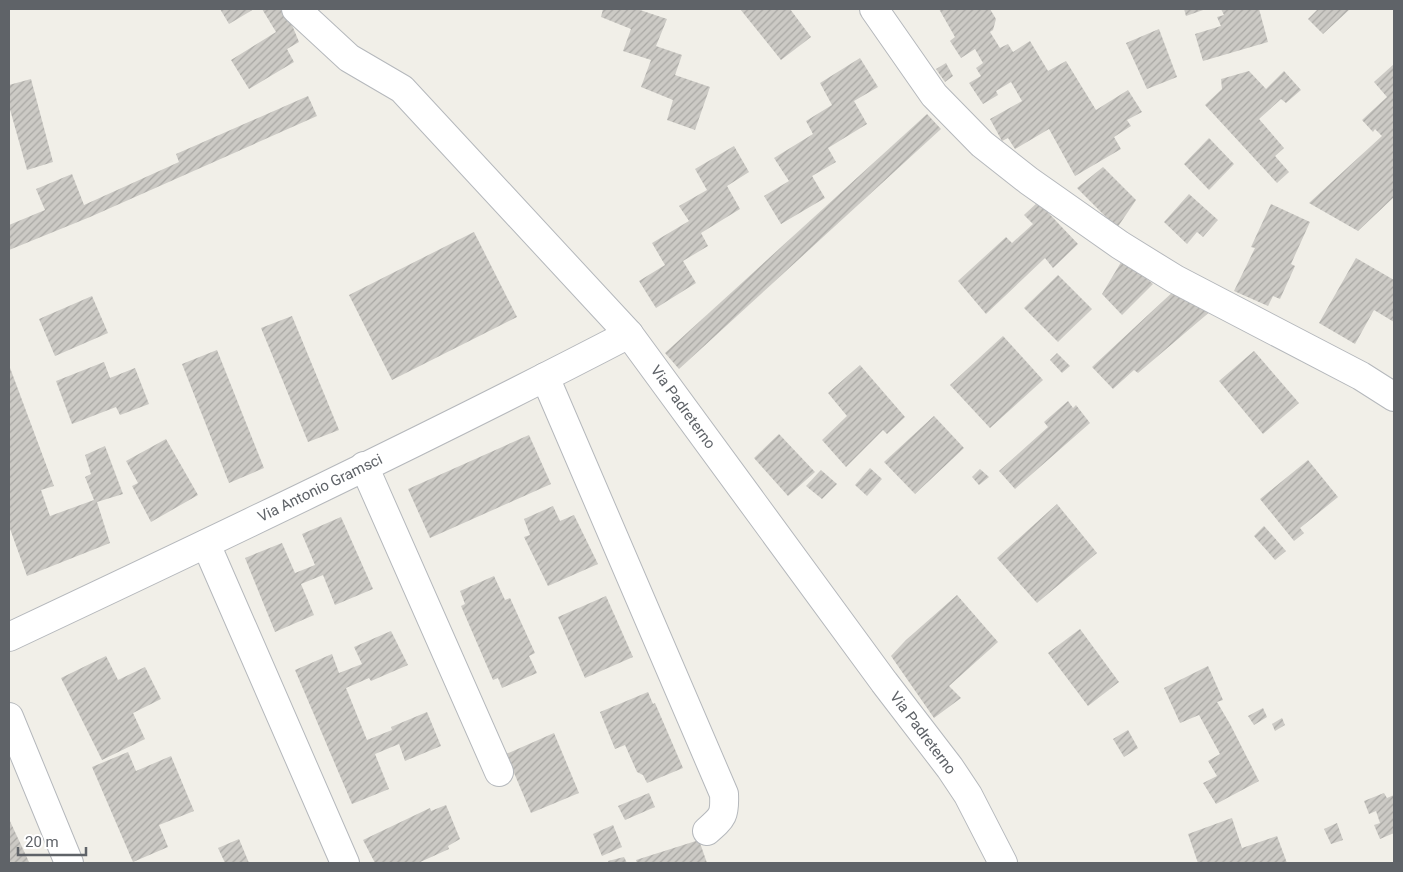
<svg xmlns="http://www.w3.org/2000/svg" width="1403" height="872" font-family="Roboto,sans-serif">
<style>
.building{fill:url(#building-hatch)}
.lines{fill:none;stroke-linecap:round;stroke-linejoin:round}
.minor-casing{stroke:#b5b8bc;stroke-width:30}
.tertiary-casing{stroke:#b5b8bc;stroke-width:30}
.minor{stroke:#fff;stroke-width:28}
.tertiary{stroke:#fff;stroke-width:28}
.labels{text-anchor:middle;stroke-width:4;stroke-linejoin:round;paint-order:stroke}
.street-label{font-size:15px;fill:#5f6368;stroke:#fff}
</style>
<defs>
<pattern id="building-hatch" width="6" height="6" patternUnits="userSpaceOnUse" patternTransform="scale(1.25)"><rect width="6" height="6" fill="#cccac5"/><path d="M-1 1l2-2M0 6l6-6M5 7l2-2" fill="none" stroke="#a9a8a4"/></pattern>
</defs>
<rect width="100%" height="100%" fill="#f1efe8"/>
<g class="building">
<path d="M 220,9 L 254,9 L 229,24 Z"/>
<path d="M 262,9 L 280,9 L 290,20 L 299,42 L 287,49 L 294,62 L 249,89 L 231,60 L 276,32 Z"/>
<path d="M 603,9 L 637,9 L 667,19 L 656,46 L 682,55 L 675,75 L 710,87 L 695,130 L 667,120 L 673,100 L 641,87 L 651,60 L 623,51 L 631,29 L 601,17 Z"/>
<path d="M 740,9 L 790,9 L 811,37 L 781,60 Z"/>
<path d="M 939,9 L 990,9 L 996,19 L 993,30 L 990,32 L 1000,48 L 1008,44 L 1013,52 L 1030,41 L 1048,71 L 1066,61 L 1096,110 L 1128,90 L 1142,112 L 1127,120 L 1131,126 L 1114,137 L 1121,149 L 1075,176 L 1049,129 L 1015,149 L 1008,138 L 1002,141 L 990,119 L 1022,101 L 1011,82 L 996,91 L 998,95 L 983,104 L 969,83 L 981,76 L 976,68 L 983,63 L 975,49 L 961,58 L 950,41 L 955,37 Z"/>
<path d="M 1184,9 L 1206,9 L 1186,16 Z"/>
<path d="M 1221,9 L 1259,9 L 1268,42 L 1203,61 L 1195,34 L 1221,26 L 1217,17 L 1224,15 Z"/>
<path d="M 1318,9 L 1350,9 L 1323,34 L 1308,19 Z"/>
<path d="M 1159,29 L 1177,77 L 1147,89 L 1126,43 Z"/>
<path d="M 860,58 L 878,87 L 854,101 L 867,124 L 828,148 L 836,162 L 812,176 L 825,198 L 781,224 L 764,196 L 789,181 L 774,158 L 813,134 L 806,121 L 832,105 L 820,83 Z"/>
<path d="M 946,63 L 953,76 L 945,82 L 936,69 Z"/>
<path d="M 1394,64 L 1394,197 L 1358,231 L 1309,203 L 1382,136 L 1375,129 L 1373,132 L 1362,120 L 1387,97 L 1374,82 Z"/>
<path d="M 1249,71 L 1266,89 L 1284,71 L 1301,90 L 1286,103 L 1281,99 L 1259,119 L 1284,148 L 1275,156 L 1289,172 L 1277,183 L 1205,105 L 1222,89 L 1221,79 Z"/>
<path d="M 31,79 L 53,162 L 27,170 L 9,106 L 9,85 Z"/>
<path d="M 308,96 L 317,116 L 90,217 L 9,250 L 9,225 L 45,210 L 36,189 L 72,174 L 84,205 L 179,162 L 176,154 Z"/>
<path d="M 927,114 L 941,129 L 679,369 L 665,353 Z"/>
<path d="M 1209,138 L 1234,164 L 1209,190 L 1184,164 Z"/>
<path d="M 734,146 L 749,172 L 727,186 L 740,209 L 701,233 L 708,246 L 683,261 L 696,283 L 656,308 L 639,281 L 665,265 L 652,243 L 689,221 L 679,206 L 707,190 L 695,169 Z"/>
<path d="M 1103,167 L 1136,200 L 1117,228 L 1077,188 Z"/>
<path d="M 1189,194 L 1218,220 L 1203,237 L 1197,232 L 1187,244 L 1164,222 Z"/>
<path d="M 1038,202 L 1078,244 L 1053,268 L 1045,258 L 986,314 L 958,281 L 1006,237 L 1012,243 L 1033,224 L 1024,215 Z"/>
<path d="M 1271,204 L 1310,222 L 1291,264 L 1295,266 L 1280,299 L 1273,296 L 1268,306 L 1234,291 L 1255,248 L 1251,247 Z"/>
<path d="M 474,232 L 517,317 L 392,380 L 349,295 Z"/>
<path d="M 1356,258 L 1394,280 L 1394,322 L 1374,310 L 1355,344 L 1319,323 Z"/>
<path d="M 1123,259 L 1153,284 L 1122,315 L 1102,294 Z"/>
<path d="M 1058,275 L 1092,309 L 1058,342 L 1024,308 Z"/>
<path d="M 1176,289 L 1212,310 L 1138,373 L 1134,370 L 1113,389 L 1092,367 Z"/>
<path d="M 92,296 L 108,333 L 55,356 L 39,319 Z"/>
<path d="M 292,316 L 339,430 L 308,442 L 261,328 Z"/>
<path d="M 1003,336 L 1043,380 L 990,428 L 950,385 Z"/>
<path d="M 217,350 L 264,468 L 229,483 L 182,364 Z"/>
<path d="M 1254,351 L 1299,403 L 1263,434 L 1219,381 Z"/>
<path d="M 1057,353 L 1070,366 L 1062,373 L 1050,360 Z"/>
<path d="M 104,362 L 110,378 L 135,368 L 149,404 L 120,415 L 116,407 L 72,424 L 56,381 Z"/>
<path d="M 9,365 L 54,486 L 41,490 L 50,516 L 94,500 L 85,477 L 91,474 L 85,455 L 105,446 L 123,494 L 97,502 L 110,543 L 27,576 L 9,526 Z"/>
<path d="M 860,365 L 905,417 L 887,434 L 883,430 L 846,467 L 822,440 L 847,416 L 828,393 Z"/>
<path d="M 1068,401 L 1073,408 L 1076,405 L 1090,423 L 1015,489 L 999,471 L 1048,427 L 1044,422 Z"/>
<path d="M 934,416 L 964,448 L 915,494 L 884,462 Z"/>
<path d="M 779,434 L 815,472 L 788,496 L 754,458 Z"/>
<path d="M 529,435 L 551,484 L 430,538 L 408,489 Z"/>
<path d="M 166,439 L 198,495 L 151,522 L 132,486 L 138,483 L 126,461 Z"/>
<path d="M 1308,460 L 1338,497 L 1300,528 L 1304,533 L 1294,541 L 1260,499 Z"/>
<path d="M 870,468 L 882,479 L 867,496 L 855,485 Z"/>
<path d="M 980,469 L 989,477 L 979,485 L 972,477 Z"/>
<path d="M 821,470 L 837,484 L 822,499 L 806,486 Z"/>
<path d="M 1057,504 L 1097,553 L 1037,603 L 997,558 Z"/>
<path d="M 553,506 L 560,521 L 574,515 L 598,564 L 548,586 L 524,537 L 530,535 L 524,519 Z"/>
<path d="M 341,517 L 373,589 L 335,605 L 323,575 L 301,584 L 314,615 L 275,632 L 245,558 L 282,543 L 295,573 L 315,565 L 302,534 Z"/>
<path d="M 1264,526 L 1286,551 L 1275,560 L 1254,536 Z"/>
<path d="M 494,576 L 505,600 L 510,598 L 535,653 L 529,656 L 537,673 L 502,688 L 498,678 L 493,680 L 461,606 L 465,604 L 460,591 Z"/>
<path d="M 957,595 L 998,642 L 949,686 L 961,698 L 934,718 L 891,656 L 906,640 Z"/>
<path d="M 606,596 L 633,657 L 585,678 L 558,617 Z"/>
<path d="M 1080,629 L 1119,682 L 1088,706 L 1048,653 Z"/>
<path d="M 391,631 L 408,665 L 371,681 L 369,678 L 346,688 L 367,740 L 392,730 L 391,727 L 427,712 L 441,746 L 405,761 L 399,744 L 375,754 L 389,789 L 352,804 L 295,670 L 332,654 L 339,673 L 362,664 L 354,647 Z"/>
<path d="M 106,656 L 118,680 L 145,667 L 161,699 L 133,713 L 145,739 L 102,760 L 61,678 Z"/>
<path d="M 1208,666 L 1223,700 L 1217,702 L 1230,724 L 1259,781 L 1216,804 L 1203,783 L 1217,776 L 1208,761 L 1220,754 L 1199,715 L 1180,723 L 1164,688 Z"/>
<path d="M 648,692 L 653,704 L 655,703 L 683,768 L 647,783 L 643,775 L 637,772 L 625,745 L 615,749 L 600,712 Z"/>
<path d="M 1263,708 L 1267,717 L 1254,725 L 1248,716 Z"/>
<path d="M 1282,718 L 1285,725 L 1275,731 L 1272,724 Z"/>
<path d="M 1128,730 L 1138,748 L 1124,757 L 1113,739 Z"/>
<path d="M 554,733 L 579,793 L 531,813 L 506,754 Z"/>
<path d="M 128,752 L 136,771 L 171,756 L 194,811 L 159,825 L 168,847 L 133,862 L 92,767 Z"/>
<path d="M 649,793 L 655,807 L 625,820 L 618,806 Z"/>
<path d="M 1384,793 L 1387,798 L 1394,795 L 1394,833 L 1380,839 L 1374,825 L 1380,823 L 1376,811 L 1369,814 L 1364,801 Z"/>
<path d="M 446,805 L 460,839 L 448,846 L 449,849 L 418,863 L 375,863 L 363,840 L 430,808 L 431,811 Z"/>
<path d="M 1232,818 L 1242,848 L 1277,836 L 1287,863 L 1198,863 L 1188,834 Z"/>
<path d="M 9,819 L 29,862 L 27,863 L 9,863 Z"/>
<path d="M 1337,823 L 1343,840 L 1331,844 L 1324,829 Z"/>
<path d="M 613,825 L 622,847 L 602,856 L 593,834 Z"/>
<path d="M 239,839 L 249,863 L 225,863 L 218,848 Z"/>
<path d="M 699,840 L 707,863 L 637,863 L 636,860 Z"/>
<path d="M 624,857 L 627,863 L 609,863 L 608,861 Z"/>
</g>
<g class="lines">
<defs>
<g id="minor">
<path d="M 296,9 L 349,58 L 402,89 L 629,334 L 884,682 L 950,768 L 968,795 L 1003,863"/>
<path d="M 874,9 L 934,95 L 982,144 L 1029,181 L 1120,245 L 1175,279 L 1361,376 L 1394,397"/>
<path d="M 545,377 L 724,794 C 725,815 723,817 707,831"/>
<path d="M 364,466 L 499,772"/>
<path d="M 206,544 L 345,863"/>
<path d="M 9,637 C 217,539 425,440 629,334"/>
</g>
<path id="tertiary" d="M 9,717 L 69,863"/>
</defs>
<use href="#minor" class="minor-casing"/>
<use href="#tertiary" class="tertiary-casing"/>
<use href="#minor" class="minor"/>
<use href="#tertiary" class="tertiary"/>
</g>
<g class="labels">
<g class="street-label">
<text transform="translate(683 407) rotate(54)" y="5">Via Padreterno</text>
<text transform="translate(320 488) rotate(-26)" y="5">Via Antonio Gramsci</text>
<text transform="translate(923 733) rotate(53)" y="5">Via Padreterno</text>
</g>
</g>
<rect width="1403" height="872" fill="none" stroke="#5f6368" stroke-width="20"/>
<path d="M18 847v8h68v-8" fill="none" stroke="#5f6368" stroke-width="2.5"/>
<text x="25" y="847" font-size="15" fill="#5f6368" stroke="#ffffff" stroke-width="4" paint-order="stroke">20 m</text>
</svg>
